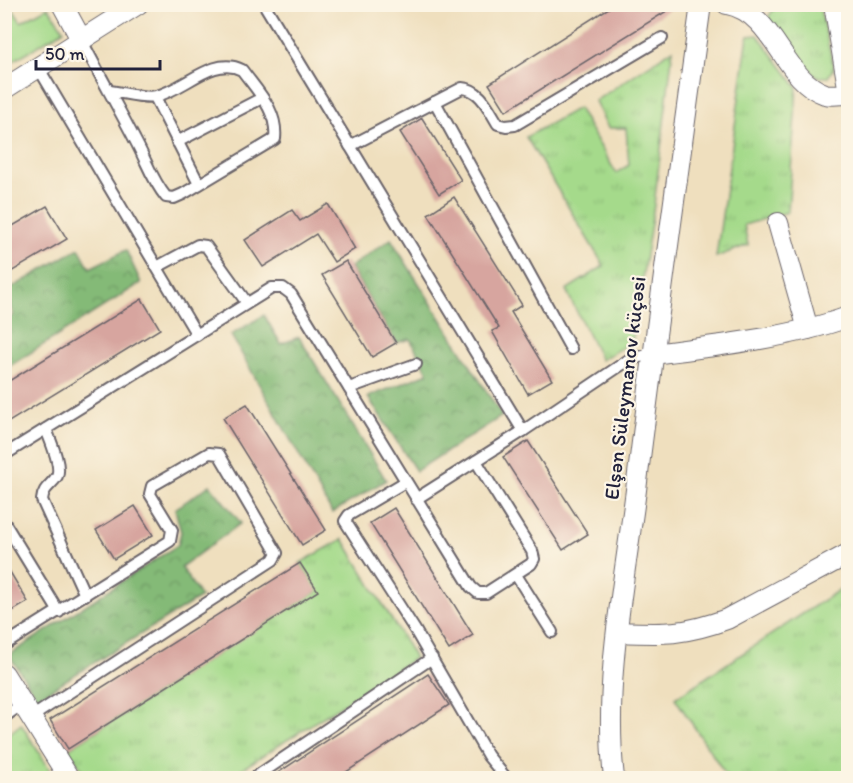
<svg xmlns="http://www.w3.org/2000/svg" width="853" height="783" font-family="Itim,sans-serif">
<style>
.grass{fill:url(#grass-tufts);stroke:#647e63;stroke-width:1.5}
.forest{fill:url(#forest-crowns);stroke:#536e59;stroke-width:1.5}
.green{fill:#a5da8b;stroke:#647e63;stroke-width:1.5}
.building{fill:#d7a59f}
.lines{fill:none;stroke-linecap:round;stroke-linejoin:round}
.service-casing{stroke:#6a6469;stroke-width:14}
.minor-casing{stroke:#6a6469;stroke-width:22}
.service{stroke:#fff;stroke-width:10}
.minor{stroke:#fff;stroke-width:20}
.labels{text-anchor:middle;stroke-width:4.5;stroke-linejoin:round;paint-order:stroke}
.street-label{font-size:21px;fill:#22223b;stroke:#fcf5e5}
</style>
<defs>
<pattern id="grass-tufts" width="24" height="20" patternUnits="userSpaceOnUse" patternTransform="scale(1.5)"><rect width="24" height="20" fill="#a5da8b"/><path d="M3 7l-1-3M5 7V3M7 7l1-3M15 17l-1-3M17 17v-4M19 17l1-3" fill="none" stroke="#8ebb79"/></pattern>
<pattern id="forest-crowns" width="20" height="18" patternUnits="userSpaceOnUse" patternTransform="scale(1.5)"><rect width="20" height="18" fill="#84ba77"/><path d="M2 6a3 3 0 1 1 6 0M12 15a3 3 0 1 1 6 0" fill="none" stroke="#6c9763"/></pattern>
</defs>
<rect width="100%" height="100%" fill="#fcf5e5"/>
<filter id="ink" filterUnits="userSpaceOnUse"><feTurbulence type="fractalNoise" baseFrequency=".0167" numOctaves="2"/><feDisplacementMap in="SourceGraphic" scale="12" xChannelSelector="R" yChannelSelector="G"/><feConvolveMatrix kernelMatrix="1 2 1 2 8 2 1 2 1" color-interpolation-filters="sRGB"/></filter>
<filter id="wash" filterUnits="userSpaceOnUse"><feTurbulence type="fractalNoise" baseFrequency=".008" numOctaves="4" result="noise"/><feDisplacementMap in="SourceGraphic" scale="24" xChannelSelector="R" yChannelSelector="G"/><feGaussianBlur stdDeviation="1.35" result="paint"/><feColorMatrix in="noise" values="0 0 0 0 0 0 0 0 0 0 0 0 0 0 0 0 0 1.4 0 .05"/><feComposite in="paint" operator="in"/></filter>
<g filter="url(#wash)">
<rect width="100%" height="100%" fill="#efdfbe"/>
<g class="grass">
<path d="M 776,5 L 819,5 L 834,68 L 828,77 L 818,77 L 809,73 L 767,19 Z"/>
<path d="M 758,35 L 797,87 L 788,212 L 744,225 L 748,245 L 716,257 L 748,36 Z"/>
<path d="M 673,49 L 654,205 L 632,342 L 601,360 L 566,290 L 604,266 L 526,137 L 578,108 L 616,173 L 629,165 L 626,128 L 608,128 L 595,101 Z"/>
<path d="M 343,539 L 415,658 L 228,778 L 88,778 L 68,749 L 317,591 L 300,563 Z"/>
<path d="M 848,584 L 848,778 L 728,778 L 675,698 Z"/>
<path d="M 21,724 L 55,778 L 5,778 L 5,737 Z"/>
</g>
<g class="forest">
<path d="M 391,239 L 502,416 L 416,471 L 368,397 L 428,373 L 410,339 L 396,343 L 350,267 Z"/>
<path d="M 79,248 L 90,268 L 126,250 L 141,283 L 5,369 L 5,321 L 14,315 L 5,297 L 5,292 Z"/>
<path d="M 264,315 L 281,344 L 299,337 L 386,480 L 332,513 L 231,335 Z"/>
<path d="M 210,485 L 241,523 L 181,567 L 201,597 L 37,698 L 9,655 L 178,545 L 181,532 L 175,509 Z"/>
</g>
<path class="green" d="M 5,4 L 10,5 L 21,22 L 48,7 L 64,30 L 5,66 Z"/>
<g id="blocks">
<g class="building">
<path d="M 615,4 L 678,4 L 506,111 L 489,84 Z"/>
<path d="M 422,118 L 461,180 L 439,194 L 400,132 Z"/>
<path d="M 454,197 L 522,305 L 511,312 L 552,380 L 528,394 L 492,331 L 499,328 L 428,214 Z"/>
<path d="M 328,204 L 355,249 L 334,262 L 316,234 L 263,267 L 245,240 L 292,210 L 300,221 Z"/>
<path d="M 47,206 L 67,239 L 4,276 L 4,231 Z"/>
<path d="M 346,261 L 396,343 L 372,357 L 322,275 Z"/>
<path d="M 142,299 L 160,329 L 4,425 L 4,384 Z"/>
<path d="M 247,404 L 326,530 L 302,545 L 223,418 Z"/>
<path d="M 528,441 L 588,534 L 563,550 L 503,457 Z"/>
<path d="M 135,506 L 153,535 L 114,559 L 96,530 Z"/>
<path d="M 394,508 L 473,635 L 449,650 L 370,523 Z"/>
<path d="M 4,562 L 28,602 L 4,616 Z"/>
<path d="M 300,563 L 318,591 L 68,749 L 50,720 Z"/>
<path d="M 428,674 L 449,705 L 337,778 L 270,778 Z"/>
</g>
</g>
</g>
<g filter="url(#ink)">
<use href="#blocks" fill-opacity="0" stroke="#6a6469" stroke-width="1.5"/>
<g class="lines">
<defs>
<g id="service">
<path d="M 264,4 L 523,431"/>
<path d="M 82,41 C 99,74 118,107 135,140 C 146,160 152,180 166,197 L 174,198 L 183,194 L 275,139 C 278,111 258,92 242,70 C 213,55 184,90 156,96 C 145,99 121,92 109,91"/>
<path d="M 38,67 L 197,335"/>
<path d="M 155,97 L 199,184"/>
<path d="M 435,102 L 571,349"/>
<path d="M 177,142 L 262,98"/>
<path d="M 350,146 L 462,88 C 481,89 489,110 498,124 L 506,126 L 515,125 L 662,38"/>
<path d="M 157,267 L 198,245 L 206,246 L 247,303"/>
<path d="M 349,388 L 416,364"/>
<path d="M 46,429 C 50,440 62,466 57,476 C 52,485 43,487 42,500 L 85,595"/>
<path d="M 4,455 L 272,288 L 283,288 L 291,294 L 471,587 L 478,593 L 486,593 L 531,564 L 534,559 L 532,551 L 476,461"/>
<path d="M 405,482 L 349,515 L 345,521 L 415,630 L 488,756 L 506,778"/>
<path d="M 416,499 L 523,431 L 630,359 L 653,354"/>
<path d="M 4,522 L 59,612"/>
<path d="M 516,575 L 552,632"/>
<path d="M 4,645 L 170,541 L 172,530 L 150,494 L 152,486 L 209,453 L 219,454 L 277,553 L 273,560 L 30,718"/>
<path d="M 4,717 L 22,704"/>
<path d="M 254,778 L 432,658"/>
</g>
<g id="minor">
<path d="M 62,4 L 82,41"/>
<path d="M 727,4 C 775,13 783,80 825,94 C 832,96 842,94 848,94"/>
<path d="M 834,4 L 848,87"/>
<path d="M 4,89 L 138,4"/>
<path d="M 778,223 L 808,329"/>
<path d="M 653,354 C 715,346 790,338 848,317"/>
<path d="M 618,632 C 663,634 684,635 727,619 L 848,554"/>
<path d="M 4,674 L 69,778"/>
<path d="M 614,778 C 603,683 624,584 636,490 C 656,328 679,166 701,4"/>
</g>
</defs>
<use href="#service" class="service-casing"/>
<use href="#minor" class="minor-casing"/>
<use href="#service" class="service"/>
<use href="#minor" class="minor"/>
</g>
</g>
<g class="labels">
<g class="street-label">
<text transform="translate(625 388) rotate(-83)" y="7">Elşən Süleymanov küçəsi</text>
</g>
</g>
<rect width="853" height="783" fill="none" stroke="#fcf5e5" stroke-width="24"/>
<path d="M36 60v9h124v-9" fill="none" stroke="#22223b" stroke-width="3"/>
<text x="45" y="60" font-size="18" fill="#22223b" stroke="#fcf5e5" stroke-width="4.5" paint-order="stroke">50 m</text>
</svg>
